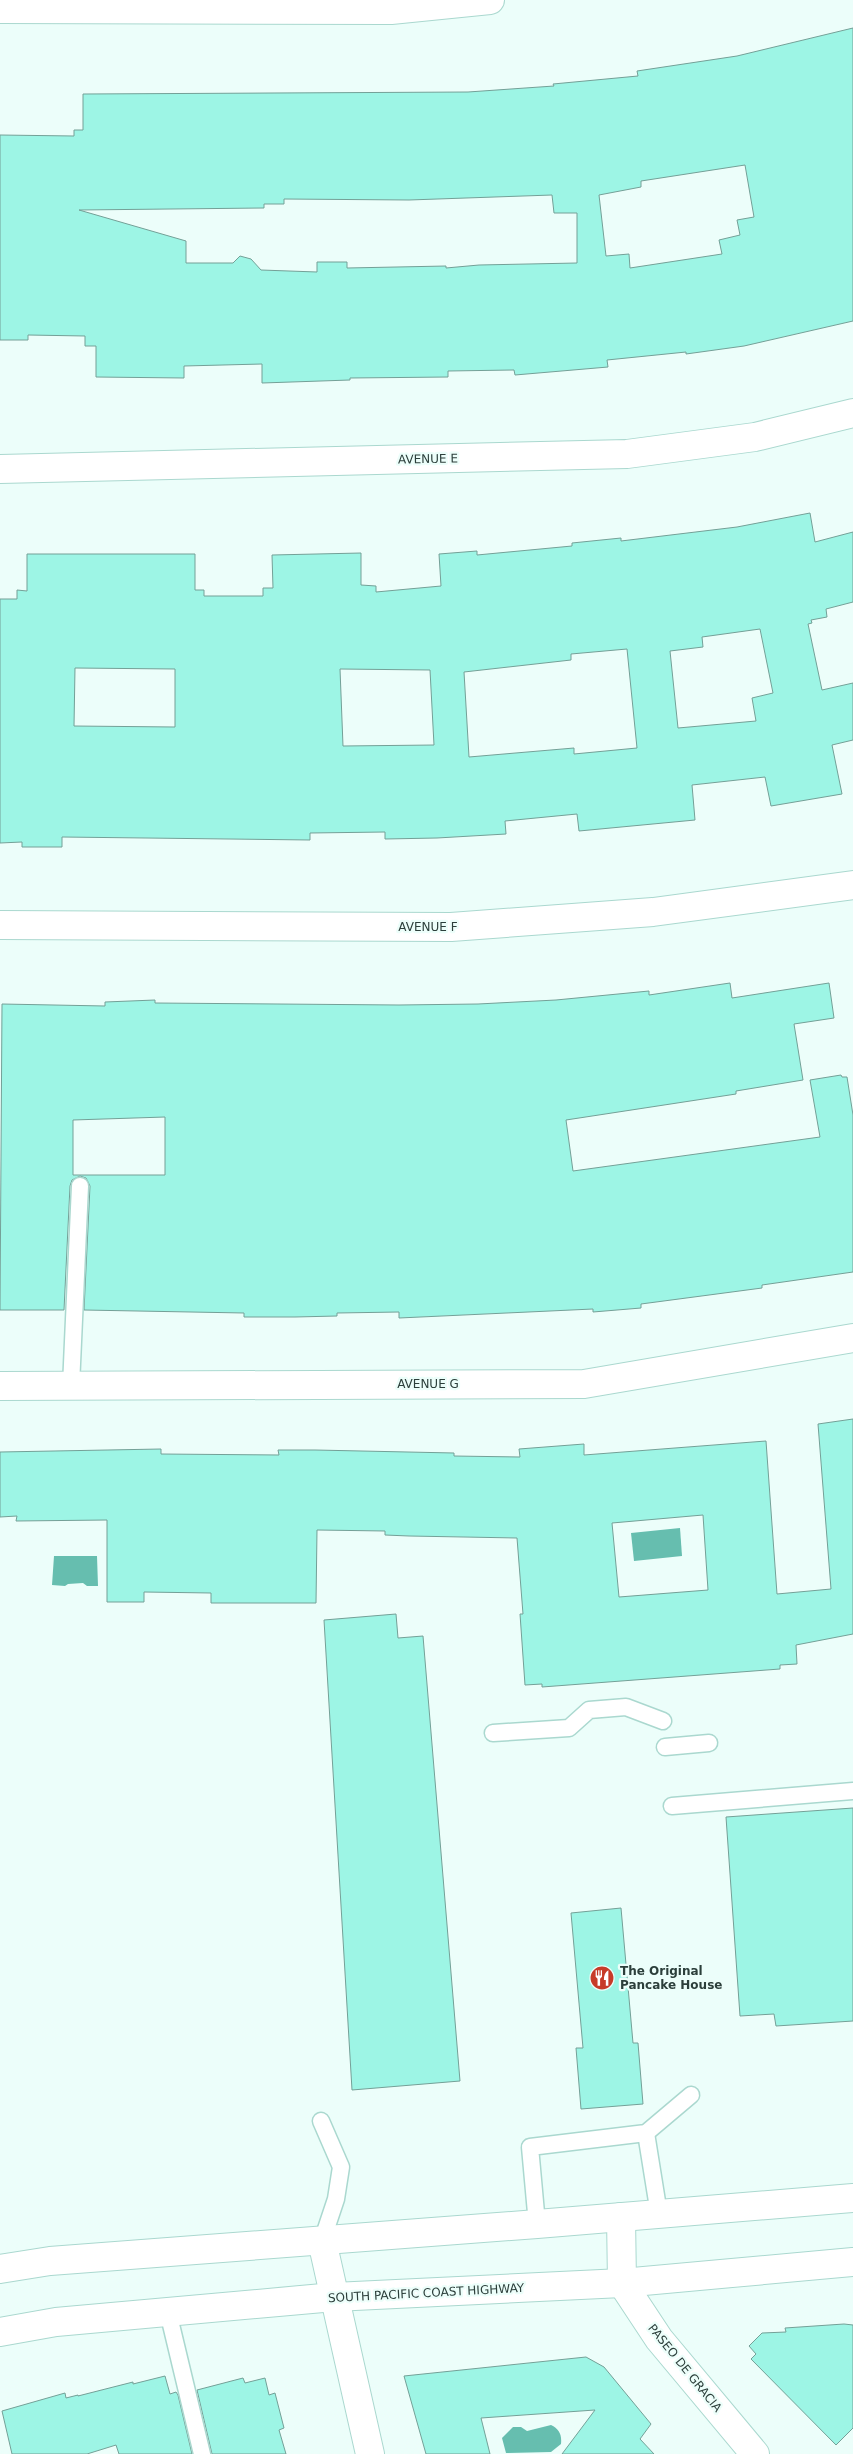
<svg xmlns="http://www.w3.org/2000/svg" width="853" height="2454" font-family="'DejaVu Sans',sans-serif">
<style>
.water{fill:#66beaf}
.building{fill:#9df5e5;stroke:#74a097;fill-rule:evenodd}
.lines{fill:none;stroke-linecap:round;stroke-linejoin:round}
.lane-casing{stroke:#aad8cf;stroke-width:19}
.street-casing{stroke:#aad8cf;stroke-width:30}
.highway-casing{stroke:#aad8cf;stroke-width:30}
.lane{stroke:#fff;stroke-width:16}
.street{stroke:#fff;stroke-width:28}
.highway{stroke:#fff;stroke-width:28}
.labels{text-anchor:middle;stroke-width:4.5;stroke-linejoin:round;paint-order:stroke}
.street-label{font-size:12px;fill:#2c3f3b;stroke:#ecfefa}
.poi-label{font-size:12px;font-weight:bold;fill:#2c3f3b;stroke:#ecfefa;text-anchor:start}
</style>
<rect width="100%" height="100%" fill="#ecfefa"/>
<g class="water">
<path d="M 680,1528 L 682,1556 L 634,1561 L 631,1533 Z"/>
<path d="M 54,1556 L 97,1556 L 98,1586 L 87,1586 L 83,1583 L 68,1584 L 65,1586 L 52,1585 Z"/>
<path d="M 551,2425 C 559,2429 562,2434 561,2444 L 551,2452 L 506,2453 L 502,2438 L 513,2427 L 521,2427 L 527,2431 Z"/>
</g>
<g class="building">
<path d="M 853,28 L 853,321 L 744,346 L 686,354 L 686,352 L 607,360 L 608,367 L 515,375 L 514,370 L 448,371 L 448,377 L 350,378 L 350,380 L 262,383 L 262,364 L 184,366 L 184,378 L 96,377 L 96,346 L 85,346 L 85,336 L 28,335 L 28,340 L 0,340 L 0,135 L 74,136 L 74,130 L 83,130 L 83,94 L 468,92 L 554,86 L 553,84 L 638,76 L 637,71 L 737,56 ZM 745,165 L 754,217 L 737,220 L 740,235 L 719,240 L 722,254 L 630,268 L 629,254 L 606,256 L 599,195 L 641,187 L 641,181 ZM 552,195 L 554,213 L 577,213 L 577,263 L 479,265 L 446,268 L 446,266 L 347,268 L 347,262 L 317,262 L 317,272 L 261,270 L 251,259 L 240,256 L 233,263 L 186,263 L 186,241 L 79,210 L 264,208 L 264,204 L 284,204 L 284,199 L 409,200 Z"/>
<path d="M 810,513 L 815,542 L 853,532 L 853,602 L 826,609 L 827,617 L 811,620 L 812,623 L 808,624 L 822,690 L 853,683 L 853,740 L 832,745 L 842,794 L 771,806 L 765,777 L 692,785 L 695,820 L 579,831 L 577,814 L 505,821 L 506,834 L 437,838 L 385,839 L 385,832 L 310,833 L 310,840 L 62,837 L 62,847 L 22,847 L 22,842 L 0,843 L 0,599 L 17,599 L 17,590 L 27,591 L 27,554 L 195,554 L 195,590 L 204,590 L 204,596 L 263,596 L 263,588 L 273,588 L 272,555 L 361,553 L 361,585 L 376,586 L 376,592 L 441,586 L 439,554 L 477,551 L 477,555 L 572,546 L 572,543 L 621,538 L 621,541 L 737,527 ZM 760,629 L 773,693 L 752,698 L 756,721 L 678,728 L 670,651 L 703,647 L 702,637 ZM 627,649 L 637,748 L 574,754 L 574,748 L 469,757 L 464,672 L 571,660 L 571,654 ZM 75,668 L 175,669 L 175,727 L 74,726 ZM 340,669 L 430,670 L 434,745 L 343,746 Z"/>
<path d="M 730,983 L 732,998 L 829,983 L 834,1018 L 794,1024 L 803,1080 L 736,1091 L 736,1094 L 566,1120 L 573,1171 L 820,1137 L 810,1080 L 841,1075 L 842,1077 L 847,1077 L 853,1115 L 853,1272 L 762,1285 L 762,1288 L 641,1304 L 641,1308 L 593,1312 L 593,1309 L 399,1318 L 399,1312 L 337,1313 L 337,1316 L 295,1317 L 244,1317 L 244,1313 L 84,1310 L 90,1186 L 86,1178 L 80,1176 L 72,1180 L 70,1186 L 64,1310 L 0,1310 L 2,1004 L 105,1006 L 105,1002 L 155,1000 L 155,1003 L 399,1005 L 478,1004 L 556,1000 L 649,991 L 649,995 ZM 165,1117 L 165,1175 L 73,1175 L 73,1120 Z"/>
<path d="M 853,1419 L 853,1634 L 796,1645 L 797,1664 L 780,1665 L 780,1669 L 542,1687 L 542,1684 L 525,1685 L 520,1614 L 523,1614 L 517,1538 L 409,1536 L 385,1535 L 385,1531 L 317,1530 L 316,1603 L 211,1603 L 211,1593 L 144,1592 L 144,1602 L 107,1602 L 107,1520 L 16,1521 L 17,1516 L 0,1517 L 0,1452 L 161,1449 L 161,1454 L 279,1455 L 278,1450 L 315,1450 L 454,1453 L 454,1456 L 520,1457 L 519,1449 L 584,1444 L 584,1455 L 766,1441 L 777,1594 L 831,1589 L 818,1424 ZM 703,1515 L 708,1590 L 619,1597 L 612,1523 Z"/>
<path d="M 396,1614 L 398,1638 L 423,1636 L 460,2081 L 352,2090 L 324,1620 Z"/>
<path d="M 853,1808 L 853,2021 L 776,2026 L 774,2014 L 740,2016 L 726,1817 Z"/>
<path d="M 621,1908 L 633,2043 L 638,2043 L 643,2104 L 581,2109 L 576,2048 L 583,2048 L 571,1913 Z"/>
<path d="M 844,2324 L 853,2325 L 853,2428 L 836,2445 L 751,2359 L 756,2354 L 749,2346 L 762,2333 L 786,2332 L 785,2328 Z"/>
<path d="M 586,2357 L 604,2367 L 651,2424 L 640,2439 L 654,2454 L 562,2454 L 595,2410 L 481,2418 L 490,2454 L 426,2454 L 404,2376 Z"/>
<path d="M 165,2376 L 170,2394 L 176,2392 L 178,2395 L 192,2454 L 119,2454 L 116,2445 L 87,2454 L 12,2454 L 2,2411 L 65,2393 L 66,2398 L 78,2395 L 78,2396 L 133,2382 L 133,2384 Z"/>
<path d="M 243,2378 L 245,2383 L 265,2378 L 269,2395 L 275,2393 L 284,2428 L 279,2430 L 286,2454 L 212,2454 L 197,2390 Z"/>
</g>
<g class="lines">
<defs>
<g id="lane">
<path d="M 71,1386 L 80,1186"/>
<path d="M 493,1733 L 569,1728 L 589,1710 L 626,1707 L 663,1721"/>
<path d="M 665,1747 L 709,1743"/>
<path d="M 672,1806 L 853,1791"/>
<path d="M 321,2121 L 341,2167 L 336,2199 L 322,2241"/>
<path d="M 646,2133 L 659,2214"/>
<path d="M 537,2224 L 530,2147 L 646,2133 L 691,2095"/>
<path d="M 168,2312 L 202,2454"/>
</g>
<g id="street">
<path d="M 0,9 L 391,10 L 490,0"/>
<path d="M 0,469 L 627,454 L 755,437 L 853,413"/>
<path d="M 0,925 L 451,927 L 653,912 L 853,885"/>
<path d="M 0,1386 L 584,1384 L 853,1338"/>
<path d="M 621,2217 L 622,2283 L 659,2339 L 755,2454"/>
<path d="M 322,2241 L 370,2454"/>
</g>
<g id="highway">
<path d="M 0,2269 L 50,2261 L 537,2224 L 853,2198"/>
<path d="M 0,2332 L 56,2322 L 334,2297 L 622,2283 L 853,2262"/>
</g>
</defs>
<use href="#lane" class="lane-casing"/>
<use href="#street" class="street-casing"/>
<use href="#highway" class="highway-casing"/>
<use href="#lane" class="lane"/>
<use href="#street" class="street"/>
<use href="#highway" class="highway"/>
</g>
<defs>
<symbol id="restaurant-disc" viewBox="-11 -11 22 22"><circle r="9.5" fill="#c73b28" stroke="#ecfefa"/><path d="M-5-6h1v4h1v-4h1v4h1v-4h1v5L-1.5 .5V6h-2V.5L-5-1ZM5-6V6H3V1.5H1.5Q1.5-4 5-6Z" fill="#fff"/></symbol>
</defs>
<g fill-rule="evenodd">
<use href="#restaurant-disc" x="588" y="1964" width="28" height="28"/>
</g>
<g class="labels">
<g class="street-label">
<text transform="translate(428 459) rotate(-1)" y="4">AVENUE E</text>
<text x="428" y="931">AVENUE F</text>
<text x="428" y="1388">AVENUE G</text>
<text transform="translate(426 2293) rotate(-3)" y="4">SOUTH PACIFIC COAST HIGHWAY</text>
<text transform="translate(685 2368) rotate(51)" y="4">PASEO DE GRACIA</text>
</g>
<g class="poi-label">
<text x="620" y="1975">The Original<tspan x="620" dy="14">Pancake House</tspan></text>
</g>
</g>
</svg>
